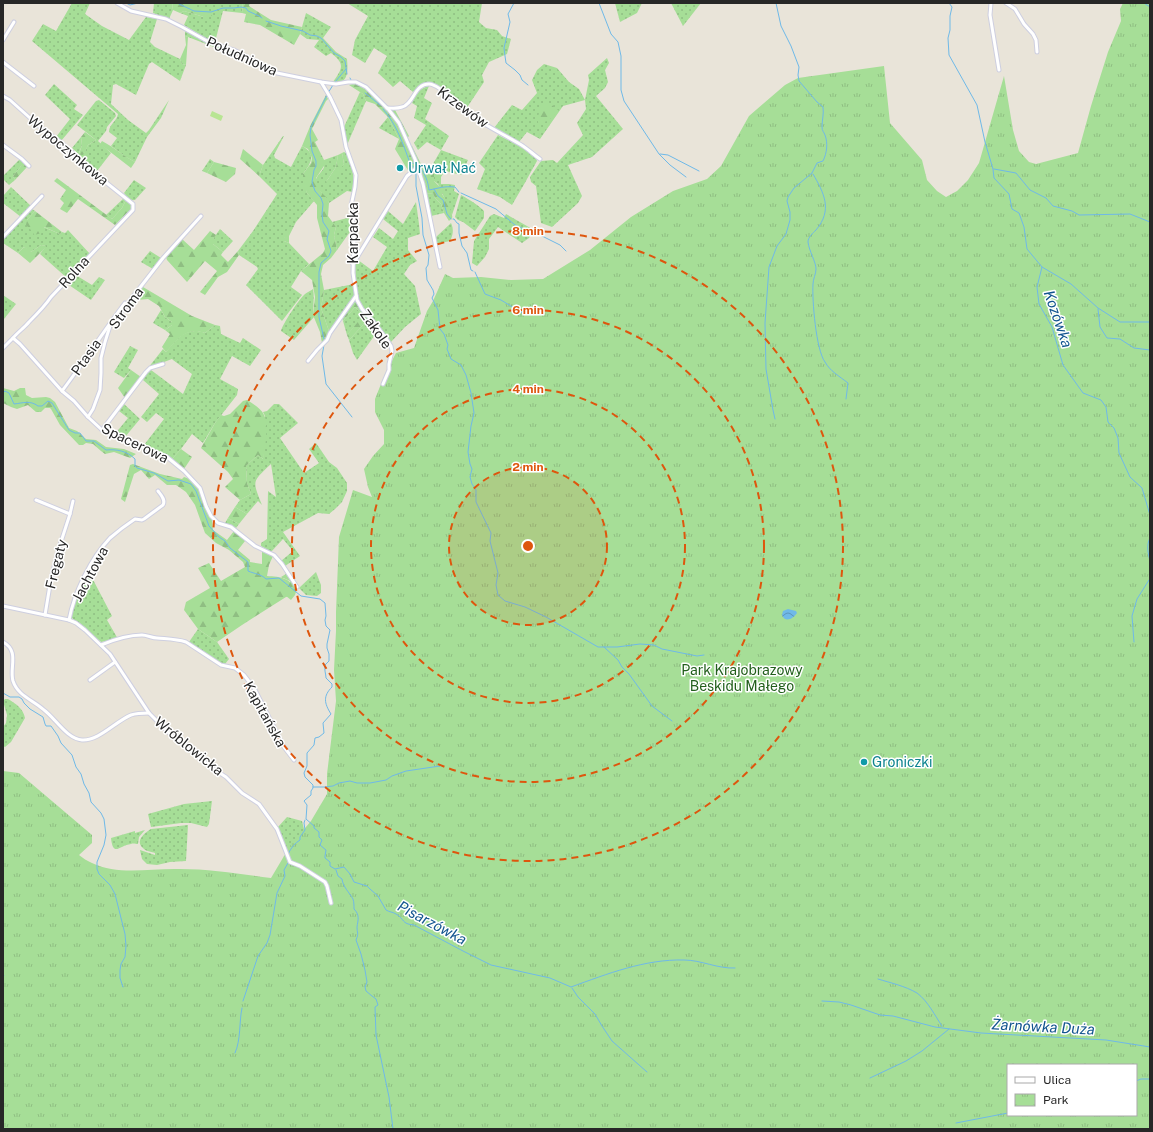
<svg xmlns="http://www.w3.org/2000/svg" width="1153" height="1132" font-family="'Public Sans',sans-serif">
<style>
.grass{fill:url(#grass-dots)}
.forest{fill:url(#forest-firs)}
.park{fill:url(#park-tufts);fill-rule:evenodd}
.pitch{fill:#b8e593}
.water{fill:url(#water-waves)}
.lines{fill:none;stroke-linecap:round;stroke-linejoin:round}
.stream{stroke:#6fb9e8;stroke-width:1}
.minor-casing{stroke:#cecfe0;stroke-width:5}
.minor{stroke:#fff;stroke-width:3}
.ring{fill:none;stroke:#de560d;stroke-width:2;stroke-dasharray:7 5}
.culture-dot{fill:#0f9aa8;stroke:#fff;stroke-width:1.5}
.labels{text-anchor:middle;stroke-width:3;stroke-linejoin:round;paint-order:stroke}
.street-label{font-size:14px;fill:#272727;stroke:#fff}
.culture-label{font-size:14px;fill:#0d838f;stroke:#fff;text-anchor:start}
.park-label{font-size:14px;fill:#225f1c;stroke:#fff}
.water-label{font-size:15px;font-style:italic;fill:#13558f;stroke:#fff}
.centre{fill:#de560d;stroke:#fff;stroke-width:2}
.ring-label{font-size:12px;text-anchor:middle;font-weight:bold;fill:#de560d;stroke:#fff;stroke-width:3;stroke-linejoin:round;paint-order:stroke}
</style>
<defs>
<pattern id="grass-dots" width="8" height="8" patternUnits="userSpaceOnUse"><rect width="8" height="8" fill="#a6de97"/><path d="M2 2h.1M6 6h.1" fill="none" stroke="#8fbe82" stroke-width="1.8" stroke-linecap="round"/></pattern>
<pattern id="forest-firs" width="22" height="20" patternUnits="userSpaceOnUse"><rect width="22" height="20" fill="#a6de97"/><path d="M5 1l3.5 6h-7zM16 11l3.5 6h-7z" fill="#8fbe82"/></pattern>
<pattern id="park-tufts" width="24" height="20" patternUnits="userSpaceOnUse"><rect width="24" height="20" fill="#a6de97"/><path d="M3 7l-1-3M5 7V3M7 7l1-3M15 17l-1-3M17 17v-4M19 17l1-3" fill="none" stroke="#8fbe82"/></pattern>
<pattern id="water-waves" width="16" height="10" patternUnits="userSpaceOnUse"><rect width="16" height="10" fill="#6fb9e8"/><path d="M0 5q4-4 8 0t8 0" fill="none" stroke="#5b96bc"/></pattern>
</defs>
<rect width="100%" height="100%" fill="#e9e4d9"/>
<g class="grass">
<path d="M 72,3 L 90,3 L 85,14 L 102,26 L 129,40 L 146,17 L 157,19 L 150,42 L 155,47 L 180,59 L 182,64 L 186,65 L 180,81 L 152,62 L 149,64 L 136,95 L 116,84 L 113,85 L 111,104 L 128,120 L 146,133 L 149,130 L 169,100 L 161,118 L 147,137 L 135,162 L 126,157 L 111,146 L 117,138 L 109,132 C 109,124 117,121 118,114 L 32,41 L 43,24 L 56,31 Z"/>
<path d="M 154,3 L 172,3 L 173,10 L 169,19 L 153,13 Z"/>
<path d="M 184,3 L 243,3 L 242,13 L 223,11 L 215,42 L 208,40 L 184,25 L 188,16 L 180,13 L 184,11 L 204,17 Z"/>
<path d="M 347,3 L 482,3 L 479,22 L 486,28 L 497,30 L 502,36 L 511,39 L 507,54 L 489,62 L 482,75 L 484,82 L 466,109 L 434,84 C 424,82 420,86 413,92 L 400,81 L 393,87 L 378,73 L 387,56 L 374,48 L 365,63 L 352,55 L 355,40 L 368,16 Z"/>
<path d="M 615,3 L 642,3 L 637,13 L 620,22 Z"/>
<path d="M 671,3 L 701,3 L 683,26 Z"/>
<path d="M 306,13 L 331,27 L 323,38 L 336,52 L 347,59 C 348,70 349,85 333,82 C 343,68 345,64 331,53 L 326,56 L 314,47 L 319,40 L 307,39 L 300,34 Z"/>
<path d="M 185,30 L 229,49 L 231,52 L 219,49 L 188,37 L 185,36 Z"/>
<path d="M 607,58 L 609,63 L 605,70 L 608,82 L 605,88 L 596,96 L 623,129 L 592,157 L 568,165 L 582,196 L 578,203 L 552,227 L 541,223 L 536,186 L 531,182 L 530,177 L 541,161 L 553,160 L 557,163 L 583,135 L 577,123 L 586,109 L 585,100 L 563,106 L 540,139 L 527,132 L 519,142 L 494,128 L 512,105 L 522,110 L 537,93 L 532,80 L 537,70 L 544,64 L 557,68 L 569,82 L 579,89 L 585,100 L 589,80 L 588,75 Z"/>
<path d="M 54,84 L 77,105 L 74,109 L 83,115 L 61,141 L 56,137 L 70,119 L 45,95 Z"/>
<path d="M 429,86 L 424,98 L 432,103 L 425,119 L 449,136 L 441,150 L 468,160 L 461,175 L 445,171 L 441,177 L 441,184 L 449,184 L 455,185 L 454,191 L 459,194 L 452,215 L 438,184 L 434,181 L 434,174 L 430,169 L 441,150 L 427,142 L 418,150 L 414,143 L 426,125 L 414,118 L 417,106 L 412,103 C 416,94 419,88 429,86 Z"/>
<path d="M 360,92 L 363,94 L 366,101 L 347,145 L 344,127 Z"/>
<path d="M 99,100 L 115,113 L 116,116 L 107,127 L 106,131 L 98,141 L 111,153 L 97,171 L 72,148 L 81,137 L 82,145 L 79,153 L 84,153 L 88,145 L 96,140 L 77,125 L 96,101 Z"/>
<path d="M 388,117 L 399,139 L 379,128 Z"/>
<path d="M 498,135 L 520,146 L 536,158 L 537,161 L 527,179 L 526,181 L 512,205 L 500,197 L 477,189 L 485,169 L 479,163 Z"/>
<path d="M 283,136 L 284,136 L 274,155 L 275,158 L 291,167 L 302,146 C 317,154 311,163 303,174 L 307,193 L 314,201 L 296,222 L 294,226 L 292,226 L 285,237 L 284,241 L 289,243 L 309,264 L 301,271 L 291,287 L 302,295 L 282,321 L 246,285 L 258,269 L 257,267 L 239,255 L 238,251 L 253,231 L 277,194 L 259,176 L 263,165 Z"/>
<path d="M 344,152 L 346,153 C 353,170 355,174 352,192 L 347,191 L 329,203 C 326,196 318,191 316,184 C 314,176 322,173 324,167 C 324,166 324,160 324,160 L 338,155 L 336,167 L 326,182 L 344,164 L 342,153 Z"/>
<path d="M 20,159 L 24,162 L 22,163 L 22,165 L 13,176 L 15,180 L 9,185 L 3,179 L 3,176 Z"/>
<path d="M 210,159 L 214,162 L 207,173 L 202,171 Z"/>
<path d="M 134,180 L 146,188 L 135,200 C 130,201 127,197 124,193 Z"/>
<path d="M 11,187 L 31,206 L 21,217 L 3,203 L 3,196 Z"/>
<path d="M 433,193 L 435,198 L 441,204 L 444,213 L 431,216 L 426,194 Z"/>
<path d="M 461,195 C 470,200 477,204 484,211 L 484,218 L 475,231 L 463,222 L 458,220 L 455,217 Z"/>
<path d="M 124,198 L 126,200 L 122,208 L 112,219 L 106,215 Z"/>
<path d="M 416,202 L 419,224 L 420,234 L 408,238 L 408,250 L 417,261 L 410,265 L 404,274 L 415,286 L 421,314 L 405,327 L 391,342 L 378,325 L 369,316 L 357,297 L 355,265 L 358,260 L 373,271 L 387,247 L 373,237 L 379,228 L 393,239 L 398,231 L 383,219 L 388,211 L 403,224 Z"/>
<path d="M 32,209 L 35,211 L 27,220 L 60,234 L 62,232 L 65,233 L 68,230 L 90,254 L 67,278 L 40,254 L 46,246 L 41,245 L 31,252 L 24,247 L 18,253 L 3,243 L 3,238 Z"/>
<path d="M 494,214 L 504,218 L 506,214 L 534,230 L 529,238 L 522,243 L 498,227 L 489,239 L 489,249 L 485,257 L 477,266 L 472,263 L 474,241 L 490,216 Z"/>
<path d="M 351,217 L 352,229 L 337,250 L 334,235 L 336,227 L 332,222 Z"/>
<path d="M 451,223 C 454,229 453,235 450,241 L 436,244 L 435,238 Z"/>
<path d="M 220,229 L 233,241 L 223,252 L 213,244 L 213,239 Z"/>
<path d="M 150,251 L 161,258 L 161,260 L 153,269 L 141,262 Z"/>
<path d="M 74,274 L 92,285 L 99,277 L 105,280 L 91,300 L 66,283 Z"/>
<path d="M 354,284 L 354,296 L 351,302 L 329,331 L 321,308 L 324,290 Z"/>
<path d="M 313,289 C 315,299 312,309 314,317 L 294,340 L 281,331 C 282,325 299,299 305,294 C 307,292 311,291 313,289 Z"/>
<path d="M 3,295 L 16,304 L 4,319 L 3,318 Z"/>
<path d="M 355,307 L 361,313 L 363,317 L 347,335 L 343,321 Z"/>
<path d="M 161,310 L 165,317 L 172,322 L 172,325 L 165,330 L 153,323 Z"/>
<path d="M 365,320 L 377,332 L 357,360 L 353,353 L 349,340 L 363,325 Z"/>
<path d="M 215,325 L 220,326 L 221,334 L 240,343 L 243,338 L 261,350 L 250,366 L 232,356 L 220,379 L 238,389 L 237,395 L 215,423 L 203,443 L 192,434 L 181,449 L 172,459 L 167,455 L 144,445 L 164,419 L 156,413 L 147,422 L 141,417 L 159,394 L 143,380 L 147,373 L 151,370 L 183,394 L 192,374 L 173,360 L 172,359 L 148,368 L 163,349 L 166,352 C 177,339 186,326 205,333 Z"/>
<path d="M 130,346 L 138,350 L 128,368 L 131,370 L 124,378 L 114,372 Z"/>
<path d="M 124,404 L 140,419 L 125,437 L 115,434 L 128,418 L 119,411 Z"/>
<path d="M 274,404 L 279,404 L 298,423 L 280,438 L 304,473 L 319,463 L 309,449 L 316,443 L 329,462 L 337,468 L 347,483 L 347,491 L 342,502 L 335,509 L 329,514 L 318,513 L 283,532 L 300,556 L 285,566 L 281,561 L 293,551 L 283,539 L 271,552 L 261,546 L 261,543 L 267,539 L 268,491 L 276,497 L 271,464 C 252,482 252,480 262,505 L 258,501 L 247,514 L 235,507 L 240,500 L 251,494 L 247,483 L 246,466 L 258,455 L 263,459 L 265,416 L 263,412 L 267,411 Z"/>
<path d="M 228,518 L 239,524 L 236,528 L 225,523 Z"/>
<path d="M 89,572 L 112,616 L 107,620 L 118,639 L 101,642 L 72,618 C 70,607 83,582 89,572 Z"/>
<path d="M 316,572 L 321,585 L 321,593 L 317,596 L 306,595 L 299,588 Z"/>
<path d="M 286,574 L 297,589 L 295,595 L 291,600 L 286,596 L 290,581 L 281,577 Z"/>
<path d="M 198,629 L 217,642 L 229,659 L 225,664 L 219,662 L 189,642 Z"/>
<path d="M 5,699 L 8,699 C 16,704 23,708 25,718 L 11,742 L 5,747 L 3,746 L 3,727 L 6,723 L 7,715 L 3,701 Z"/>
<path d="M 212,801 L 209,824 L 207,827 L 191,823 L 181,823 L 151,827 L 148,814 L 184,804 Z"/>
<path d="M 287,817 L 302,821 L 305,833 L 289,858 L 278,827 Z"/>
<path d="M 188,825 L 186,861 L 170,862 L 157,865 L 147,864 L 142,859 L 140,850 L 155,855 L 155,853 C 152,852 145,851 143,848 C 135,841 144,833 151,829 Z"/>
<path d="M 145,830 L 139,837 L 138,844 C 136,844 133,843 131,844 C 120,845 113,858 111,838 L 135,831 L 135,833 Z"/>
</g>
<g class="forest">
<path d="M 172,3 L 184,3 L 210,11 L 212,16 L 204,17 L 184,11 L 180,13 L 173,10 Z"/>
<path d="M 243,3 L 250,3 L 249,6 L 271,20 L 302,27 L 300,34 L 294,45 L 260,25 L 244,22 L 246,14 L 242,13 Z"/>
<path d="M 185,36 L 188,37 L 186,65 L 182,64 L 180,59 L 186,45 Z"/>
<path d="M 356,83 C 372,93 388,108 398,124 C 406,137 411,153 417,167 L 409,172 L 395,149 L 399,139 L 388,117 L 375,104 L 366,101 L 363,94 L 349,85 Z"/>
<path d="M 326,95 L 328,99 L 326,101 L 312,129 L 318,140 L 315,142 L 324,160 L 324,166 L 316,178 L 317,184 L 321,192 L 327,198 L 329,203 L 328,216 L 336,227 L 334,235 L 337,250 L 331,258 L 323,265 L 321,274 L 324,290 L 321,308 L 329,331 L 326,339 L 322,343 L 320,332 L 313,315 L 315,297 L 312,280 L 301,271 L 323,253 L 325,249 L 317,218 L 317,205 L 307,193 L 303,182 L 303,174 L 311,163 L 312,158 L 308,149 L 302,146 L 311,124 Z"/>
<path d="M 547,101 L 559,111 L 548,121 L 538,123 C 538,114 539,106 547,101 Z"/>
<path d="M 391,110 L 395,110 L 409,136 L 407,138 L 400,124 Z"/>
<path d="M 85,132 L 96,140 L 88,145 L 84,154 L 82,155 L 79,154 L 82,145 L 81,137 Z"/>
<path d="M 102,141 C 114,147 123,156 135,162 L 131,168 L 100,144 Z"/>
<path d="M 412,146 L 422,166 L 430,169 L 434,174 L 434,181 L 443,190 L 442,194 C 445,198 452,211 452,215 C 453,219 451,219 449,221 L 444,213 L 441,204 L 435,198 L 433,193 L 426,194 L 411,147 Z"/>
<path d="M 243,149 L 263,165 L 259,176 L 240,159 Z"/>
<path d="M 342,153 L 344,164 L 329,185 L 326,182 L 336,167 L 338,155 Z"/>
<path d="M 24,162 L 27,167 L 15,180 L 13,176 L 22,165 L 22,163 Z"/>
<path d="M 214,162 L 236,168 L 235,174 L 226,182 L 207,173 Z"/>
<path d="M 57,178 L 112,219 L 122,208 L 126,200 L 131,204 L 131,209 L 115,225 L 78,199 L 67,213 L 60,209 L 64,203 L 60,199 L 66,190 L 54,181 Z"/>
<path d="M 35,211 L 62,232 L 60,234 L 44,227 L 42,233 L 34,235 L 33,232 L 26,225 L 27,220 Z"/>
<path d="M 292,226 L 294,226 L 289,236 L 289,243 L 284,241 L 283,239 L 285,237 L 285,232 Z"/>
<path d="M 210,231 L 216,235 L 213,239 L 213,244 L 223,252 L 221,255 L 228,262 L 238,251 L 239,255 L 227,272 L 218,277 L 205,295 L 200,292 L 217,271 L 205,261 L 187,282 L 167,260 L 166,257 L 182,239 L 194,250 Z"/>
<path d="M 41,245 L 47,246 L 30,263 L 18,253 L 24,247 L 30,250 L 31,252 Z"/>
<path d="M 143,287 L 192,316 L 215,325 L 205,333 C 186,326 177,340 166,352 L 162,347 L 170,334 L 165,330 L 172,325 L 172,322 L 165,317 L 159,306 L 148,299 L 138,300 L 132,307 L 129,304 Z"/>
<path d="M 355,301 L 356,302 L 365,315 L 378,330 L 377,332 L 365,320 L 363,325 L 349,340 L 347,335 L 362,317 L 361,313 L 355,307 L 343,321 L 342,318 Z"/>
<path d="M 131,370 L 141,377 L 125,398 L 118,388 Z"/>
<path d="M 3,388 L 14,391 L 20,388 L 25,388 L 26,395 L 32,398 L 46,397 L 50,398 L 55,402 L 69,428 L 77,431 L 86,439 L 96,440 L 106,447 L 124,449 L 136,454 L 130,458 L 114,452 L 105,454 L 101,451 L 93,444 L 86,443 L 83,445 L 79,445 L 60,425 L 51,409 L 50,408 L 45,408 L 41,412 L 36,412 L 28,405 L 17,409 L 11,407 L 3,403 Z"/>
<path d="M 247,400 C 253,404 261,408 264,415 C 269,424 265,449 263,459 L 258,455 L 246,466 L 247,483 L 251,494 L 240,500 L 225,487 L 233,479 L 228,472 L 201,448 L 215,423 L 221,415 L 224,416 L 230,414 L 243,401 Z"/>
<path d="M 181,449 L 192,457 L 184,469 L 172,459 Z"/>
<path d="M 133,464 L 160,474 L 182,479 L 184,477 L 190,479 L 198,487 L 207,512 L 212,520 L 213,530 L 227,540 L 234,531 L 245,541 L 238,550 L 250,560 L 250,562 L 262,564 L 262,551 L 273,556 L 269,565 L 267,576 C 280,577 293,577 294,593 L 291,596 L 286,597 L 242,625 L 217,642 L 198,629 L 184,610 L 186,602 L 210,588 L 198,568 L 209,563 L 221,581 L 245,567 L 243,562 L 229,550 L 216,543 L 205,533 L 195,505 L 186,492 L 176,485 L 167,485 L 155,475 L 149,479 L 141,470 L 134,474 L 125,502 L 121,499 L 130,465 Z"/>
<path d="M 235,507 L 247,514 L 239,524 L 228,518 Z"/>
</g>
<path class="park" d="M 1123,3 L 1150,3 L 1150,1129 L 3,1129 L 3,771 L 19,773 L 92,835 L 92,843 L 79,855 C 83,858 87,861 92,863 C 119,876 150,868 180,869 C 210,869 241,874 271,878 L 290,846 L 311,821 L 327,794 L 327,774 L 336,701 L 334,670 L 336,631 L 336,612 L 339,537 L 353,490 L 372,497 L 368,487 L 364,469 L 373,456 L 384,444 L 384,430 L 375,412 L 375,399 L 385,374 L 396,353 L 414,348 L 427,311 L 433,301 L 445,274 L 453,278 L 481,277 L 511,280 L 543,279 L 590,250 L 631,217 L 673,191 L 707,179 L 721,166 L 749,116 L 785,85 L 798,78 L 884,66 L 890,123 L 922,160 L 927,180 L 937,191 L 946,197 L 957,191 L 968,180 L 979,163 L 1004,76 L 1013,130 L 1019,151 L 1029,162 L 1036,164 L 1078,153 L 1091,106 L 1108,52 L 1121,21 L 1120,9 ZM 1008,1065 L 1136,1065 L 1136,1115 L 1008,1115 Z"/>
<path class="pitch" d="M 212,111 L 223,116 L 221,121 L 210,116 Z"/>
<path class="water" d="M 788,609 L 796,611 L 797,613 C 793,619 785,623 782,615 L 783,611 Z"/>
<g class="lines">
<g class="stream">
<path d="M 126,3 L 130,5 L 138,3"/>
<path d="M 177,3 L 194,11 L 211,12 L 223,8 L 234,8 L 241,7 L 246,8 L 248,11 L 259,16 L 262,18"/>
<path d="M 514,3 L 508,14 L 510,22 L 504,48 L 505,56 L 506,63 L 515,70 L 520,75 L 522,80 L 528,85"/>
<path d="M 599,3 L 611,34 L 618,42 L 621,56 L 621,90 L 624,101 L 659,154 L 670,165 L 686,177"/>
<path d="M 949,3 L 952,7 L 950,16 L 950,30 L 948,38 L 949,55 L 977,105 L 985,142 L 993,169 L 994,178 L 1009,194 L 1012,209 L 1019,213 L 1024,227 L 1027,249 L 1042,267 L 1037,287 L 1039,304 L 1052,327 L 1063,365 L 1083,393 L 1101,400 L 1106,407 L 1108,422 L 1114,428 L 1118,438 L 1119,453 L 1130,477 L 1142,488 L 1150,515"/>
<path d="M 1144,3 L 1150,7"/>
<path d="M 266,21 L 281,26 L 303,31 L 310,35 L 317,36 L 321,38 L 334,53 L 341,57 L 345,61 L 347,74"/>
<path d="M 350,78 L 351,80"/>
<path d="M 335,82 L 346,69"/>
<path d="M 328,93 L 333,85"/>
<path d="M 365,93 L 380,105"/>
<path d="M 383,109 C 397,125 403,144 410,163 L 414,168"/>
<path d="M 660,154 L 668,155 L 699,171"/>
<path d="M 410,163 L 413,163 L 416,165"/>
<path d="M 420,167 C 425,174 428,181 429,190 C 440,188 443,186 455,187 L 459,192"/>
<path d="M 994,169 L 1016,173 L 1030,190 L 1046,198 L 1053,206 L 1072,211 L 1079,215 L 1130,214 L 1150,222"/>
<path d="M 415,171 L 416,174 L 416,186 L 422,218 L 423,235 L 429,255 L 428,265 L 426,268 L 427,280 L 433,290 L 434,294 L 432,298 L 438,310 L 440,329 L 444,334 L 448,345 L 447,349 L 451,359 L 461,365 L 466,375 L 471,393 L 474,413 L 471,426 L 468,452 L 470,464 L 472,469 L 470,477 L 472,484 L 476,490 L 476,502 L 491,533 L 490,541 L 498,573 L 496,585 L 498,595 L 505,601 L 525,607 L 546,617 L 598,647 L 617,647 L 640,644 L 654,645 L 662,649 L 697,656 L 704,655"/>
<path d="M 813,174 C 824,193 833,210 816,230 C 813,233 808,237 808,242 C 809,251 816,262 816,269 C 816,274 813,279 813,284 C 812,300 816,350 825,362 C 830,371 839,376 848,383 L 846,399"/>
<path d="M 434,189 L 438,196 L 443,200 L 447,214 L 451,219"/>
<path d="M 461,193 L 496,209 L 515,225 L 533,233"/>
<path d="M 453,219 L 454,219 L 457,223 L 459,224 L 459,233 L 462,246 L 467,253 L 471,270 L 473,271"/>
<path d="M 536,233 L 560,245 L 566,251"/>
<path d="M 1042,267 L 1071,284 L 1098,308 L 1120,322 L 1150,322"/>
<path d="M 475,272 L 485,294 L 501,300 L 514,308 L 519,309 L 522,313"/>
<path d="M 1098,309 L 1100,327 L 1107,338 L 1120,339 L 1134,348 L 1150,350"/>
<path d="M 324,339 L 319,317 L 319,272 L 321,263 L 329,256 L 331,251 L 327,239 L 329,231 L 323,222 L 322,214 L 323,204 L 321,198 L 315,191 L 312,182 L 314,170 L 316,166 L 316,161 L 312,151 L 310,135 L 311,127 L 327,95"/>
<path d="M 324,345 L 322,356 L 326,384 L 352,417"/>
<path d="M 3,393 L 5,391 L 9,393 L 14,404 C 23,403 30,400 38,406 L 42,406 L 48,401 L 52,403 L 69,430 L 75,433 L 80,433 L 86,441 L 94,441 L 106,450 C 117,449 127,451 135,459 L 135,466 L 137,468 L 154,473 L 168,481 L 179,480 L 191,484 L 196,491 L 209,526 L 219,537 L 225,541 L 230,548 L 248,562 L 248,571 C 255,574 261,574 266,579 L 279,578 L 301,596 L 320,599 L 325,603 L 326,616 L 325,620 L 326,626 L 330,630 L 327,644 L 327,648 L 329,654 L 329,661 L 325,665 C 324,670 326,674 326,678 L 332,684 L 332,687 C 323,696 324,703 331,714 L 323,723 L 324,733 L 319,737 L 315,738 L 314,745 L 307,753 L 307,766 L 304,773 L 305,777 L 313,785 L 313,788 L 311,791 L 311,795 L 305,800 L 304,801 L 307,805 L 306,819 L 314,826 L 314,828 L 319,832 L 319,837 L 322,840 L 320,845 L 326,850 L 325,856 L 325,858 L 330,862 L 330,866 L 335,869 L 344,867 L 350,874 L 354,882 L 367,886 L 370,889 L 378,896 L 386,910 C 389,912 393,912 396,914 C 405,919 401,924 414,925 L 463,951 L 491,965 L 550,978 L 571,987 C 607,974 645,959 684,960 C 701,960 718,969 735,968"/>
<path d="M 775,419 L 773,410 L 766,369 L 765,323 L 769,267 L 777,246 L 786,234 L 790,220 L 790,212 L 787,201 L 788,197 L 794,188 L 812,173 L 817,163 L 823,161 C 827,153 828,143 825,135 C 824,132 822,131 822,127 C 822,120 824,114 823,107 L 817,102 L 799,81 L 798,75 L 799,67 L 791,46 L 781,26 L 776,3"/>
<path d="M 1150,538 C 1146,545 1148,553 1150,561"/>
<path d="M 1134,642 L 1132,616 L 1137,599 L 1149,580"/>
<path d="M 604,647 L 618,660 L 622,667 L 629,674 L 652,706 L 672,721"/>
<path d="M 3,693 L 10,697 L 19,697 L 22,699 L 24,703 L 30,709 L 43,717 L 45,724 L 46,726 L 51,726 L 58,736 L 61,743 L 72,755 L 76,767 L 81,774 L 84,784 L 89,793 L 91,802 L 101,813 L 104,819 L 106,835 L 104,845 L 97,862 L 97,869 L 99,874 L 110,885 L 115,894 L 125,934 L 126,946 L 125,957 L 121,964 L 120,970 L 120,978 L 123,987"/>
<path d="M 313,787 L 324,787 L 333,786 L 339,783 L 350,781 L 357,783 L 370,783 L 386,780 L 392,776 L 406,771 L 440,766"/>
<path d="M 288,854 C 291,848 295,843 300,840 L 300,837 L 305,830 L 304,823 L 305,820"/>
<path d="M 336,870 L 338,876 L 342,879 C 343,887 349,892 353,899 C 354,902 354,906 354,909 C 360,915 358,920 357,927 C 357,933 359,933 356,940 L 361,954 L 365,970 L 367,982 L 365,987 L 366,991 L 372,996 L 376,999 L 378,1005 L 375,1007 L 376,1035 L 389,1097 L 393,1129"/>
<path d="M 3,974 L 4,975"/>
<path d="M 878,979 C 891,983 905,986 917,993 C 928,1001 935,1016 942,1026"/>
<path d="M 572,988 L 578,997 L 595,1014 L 602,1026 L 612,1041 L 647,1072"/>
<path d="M 243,1001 L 258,956 L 267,943 L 270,935 L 277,893 L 285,876 L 284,870 L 288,863"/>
<path d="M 822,1001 L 839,1002 L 851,1005 L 880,1015 L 893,1016 L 935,1027 L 981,1033 L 1106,1040 L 1150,1047"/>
<path d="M 235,1053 C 241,1040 239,1022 242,1008"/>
<path d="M 870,1078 L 906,1061 L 922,1051 L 949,1029"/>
<path d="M 1136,1081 L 1141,1079 L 1150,1079"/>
<path d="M 956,1123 L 1008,1113"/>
</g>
<defs>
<g id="minor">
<path d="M 117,3 L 131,11 L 166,19 L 182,27 L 207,41 L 234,50 L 277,73 L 321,82 L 336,84 L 348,82 L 356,82 L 366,87 L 389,110 L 399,123 L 415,159 L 423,184 L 440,267"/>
<path d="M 991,3 L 990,15 L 999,70"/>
<path d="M 1006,3 L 1015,9 L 1024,24 L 1033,34 L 1036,40 L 1037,52"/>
<path d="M 3,40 L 14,22"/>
<path d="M 3,62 L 34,86"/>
<path d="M 321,82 L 330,97 L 341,120 L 346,147 L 356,175 L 355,187 L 351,206 L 354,238 L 353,273 L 357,300 L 362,309 L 376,325 L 387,340 L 391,346 L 392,351 L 389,364 L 389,370 L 383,384"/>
<path d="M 3,96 L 10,100 L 40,127 L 62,143 L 98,176 L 133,204 L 133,210 L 51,297 C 45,306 37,314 29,322 C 24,328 18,332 13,338"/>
<path d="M 387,108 C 392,108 397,109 402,107 C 414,104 414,84 429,84 C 437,84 450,97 456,103 C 465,110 474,117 483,123 C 496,131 510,138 523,146 C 529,150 534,155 540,159"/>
<path d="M 3,145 L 22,159 L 29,166"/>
<path d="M 3,237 L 42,196"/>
<path d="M 353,264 L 407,176 L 418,167"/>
<path d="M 3,348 L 13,338 L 20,344 L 62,391 L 74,401 L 88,417 L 102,430 L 167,457 L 184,471 L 200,488 L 206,506 L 211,516 L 218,523 L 231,527 L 255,546 L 274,555 L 282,564 L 297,587"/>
<path d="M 308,361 L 317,350 L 327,340 L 330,333 L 356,296"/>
<path d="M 62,391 C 84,362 103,332 125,303"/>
<path d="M 88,417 L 93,409 L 100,390 L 101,373 L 101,358 L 105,342 L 110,326 L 163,258 L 201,216"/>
<path d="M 102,430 L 146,372 L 150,368 L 163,364"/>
<path d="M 36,500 L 70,514 L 58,551 L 51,579 L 45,615"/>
<path d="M 70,514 L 73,501"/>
<path d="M 3,606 L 69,620 L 76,623 L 85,630 L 110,654 L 149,713 L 168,732 L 212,768 L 226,777 L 242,793 L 259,804 L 277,829 L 290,862 L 300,866 L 325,882 L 327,886 L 331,903"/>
<path d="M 69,620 C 74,593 91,558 110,538 C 118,531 126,525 135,519 L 142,520 L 144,519 L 163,505 C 166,500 161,495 158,491"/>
<path d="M 3,642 C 20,651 9,668 13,681 C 18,696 33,700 44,710 C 55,718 67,739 82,740 C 99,741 116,721 131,715 C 137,713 143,713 149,713"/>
<path d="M 101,645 C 113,640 128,635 142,635 C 147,635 152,638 157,638 C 167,639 176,639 186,642 L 221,665 L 235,668 L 244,675 L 254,688 L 284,747 L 294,760"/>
<path d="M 90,680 L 115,662"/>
</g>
</defs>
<use href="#minor" class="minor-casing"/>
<use href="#minor" class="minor"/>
</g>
<circle cx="528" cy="546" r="79" fill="#de560d" fill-opacity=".12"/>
<g class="ring">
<circle cx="528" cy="546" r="79"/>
<circle cx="528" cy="546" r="157"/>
<circle cx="528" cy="546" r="236"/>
<circle cx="528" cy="546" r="315"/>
</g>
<g class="culture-dot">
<circle cx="400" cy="168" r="4"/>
<circle cx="864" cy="762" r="4"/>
</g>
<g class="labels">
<g class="street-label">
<text transform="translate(242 56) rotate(24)" y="5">Południowa</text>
<text transform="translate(463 107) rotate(36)" y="5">Krzewów</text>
<text transform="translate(68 150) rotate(40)" y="5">Wypoczynkowa</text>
<text transform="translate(353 233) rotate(-90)" y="5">Karpacka</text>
<text transform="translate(74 272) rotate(-48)" y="5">Rolna</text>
<text transform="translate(126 308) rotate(-54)" y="5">Stroma</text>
<text transform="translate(376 329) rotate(55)" y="5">Zakole</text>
<text transform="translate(86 357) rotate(-55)" y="5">Ptasia</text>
<text transform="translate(135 443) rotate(26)" y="5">Spacerowa</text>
<text transform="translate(56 564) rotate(-76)" y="5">Fregaty</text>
<text transform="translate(90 574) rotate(-62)" y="5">Jachtowa</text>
<text transform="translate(265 714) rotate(61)" y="5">Kapitańska</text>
<text transform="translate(189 746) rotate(39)" y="5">Wróblowicka</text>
</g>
<g class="culture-label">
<text x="408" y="173">Urwał Nać</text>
<text x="872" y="767">Groniczki</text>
</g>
<g class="park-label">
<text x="742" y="675">Park Krajobrazowy<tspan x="742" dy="16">Beskidu Małego</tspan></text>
</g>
<g class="water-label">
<text transform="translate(1058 319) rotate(71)" y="5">Kozówka</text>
<text transform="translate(432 923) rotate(28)" y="5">Pisarzówka</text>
<text transform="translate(1043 1027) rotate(3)" y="5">Żarnówka Duża</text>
</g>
</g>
<circle cx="528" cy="546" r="6" class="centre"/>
<g class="ring-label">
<text x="528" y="235">8 min</text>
<text x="528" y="314">6 min</text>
<text x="528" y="393">4 min</text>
<text x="528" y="471">2 min</text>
</g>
<rect width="1153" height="1132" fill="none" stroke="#272727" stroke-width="8"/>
<rect x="1007" y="1064" width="130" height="52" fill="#ffffff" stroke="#a9a9a9"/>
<rect x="1015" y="1077" width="20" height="6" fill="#ffffff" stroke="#a9a9a9"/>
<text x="1043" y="1084" font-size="12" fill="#272727">Ulica</text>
<rect x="1015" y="1094" width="20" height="12" fill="url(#park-tufts)" stroke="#a9a9a9"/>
<text x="1043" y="1104" font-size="12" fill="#272727">Park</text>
</svg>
